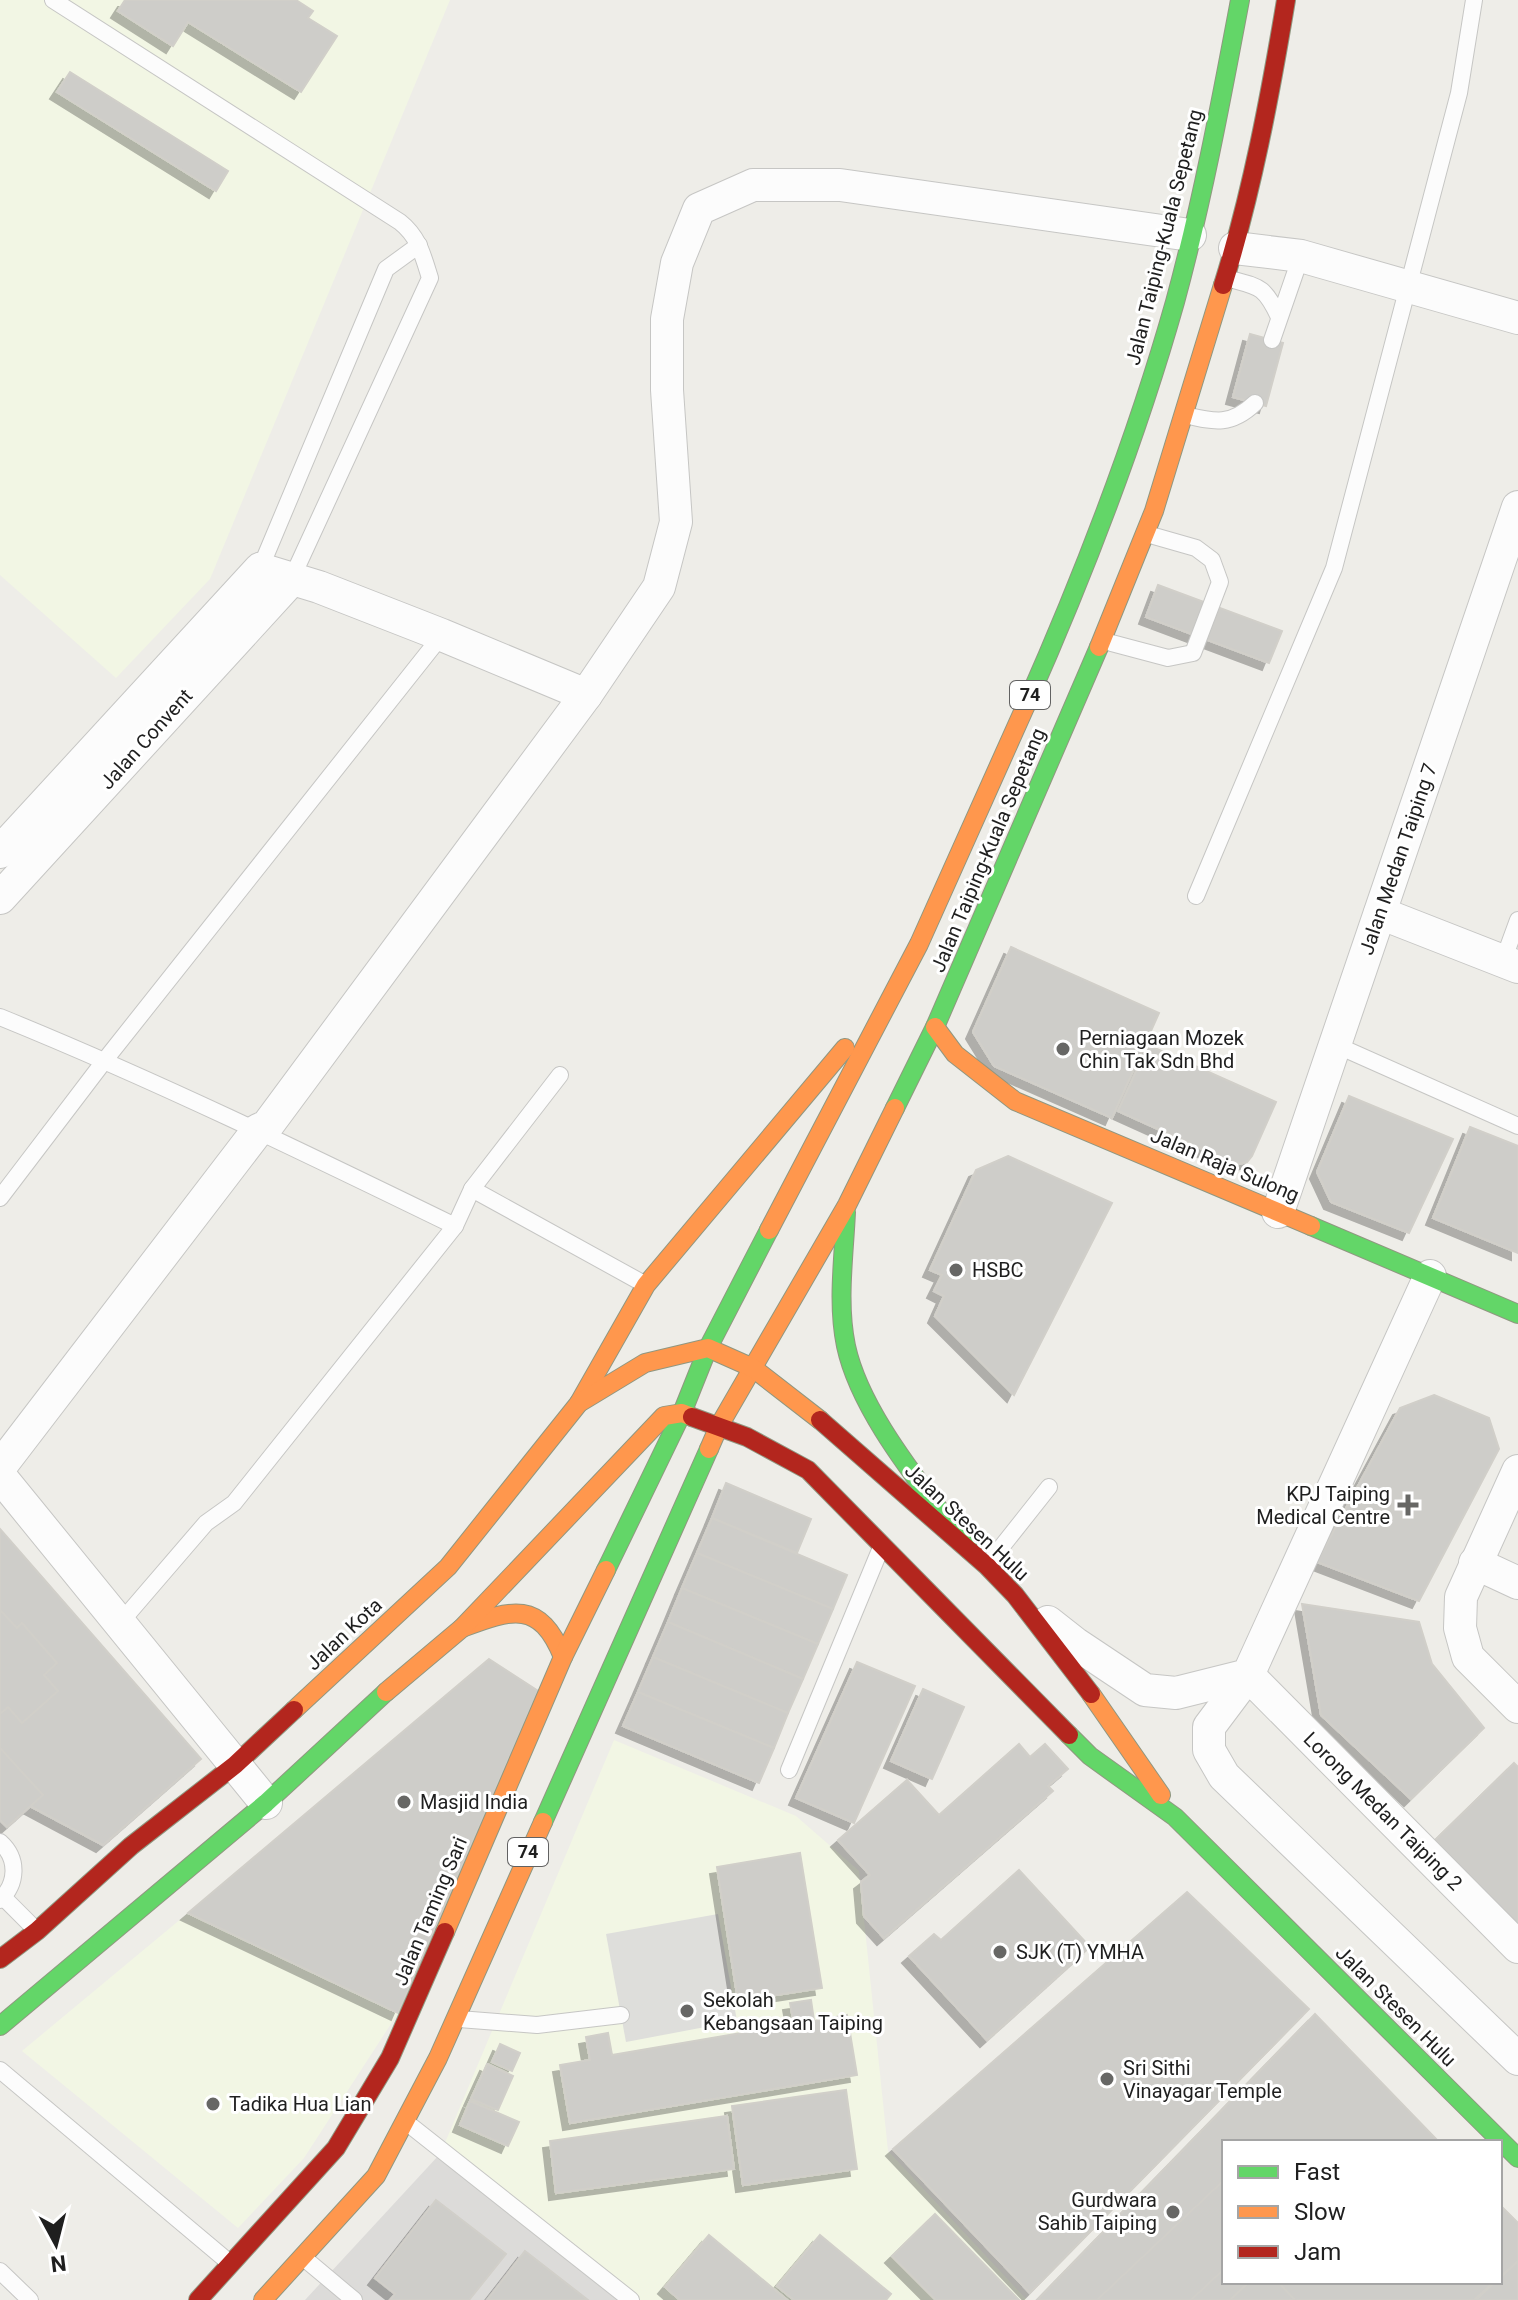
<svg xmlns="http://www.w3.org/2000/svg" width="1518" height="2300" font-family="Roboto,sans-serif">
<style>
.education{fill:#f2f6e4}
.religious{fill:#dcdbd9}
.parking{fill:#dededb}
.building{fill:#cecdc9;stroke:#d1cfc9;stroke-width:2;filter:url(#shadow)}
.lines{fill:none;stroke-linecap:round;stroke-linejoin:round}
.lane-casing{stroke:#c6c6c4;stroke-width:18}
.street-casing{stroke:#c6c6c4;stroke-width:34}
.fast-casing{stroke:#909780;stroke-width:20}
.slow-casing{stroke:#909780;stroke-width:20}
.jam-casing{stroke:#909780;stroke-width:20}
.lane{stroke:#fcfcfc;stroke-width:16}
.street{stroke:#fcfcfc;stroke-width:32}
.fast{stroke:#63d668;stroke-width:18}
.slow{stroke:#ff974d;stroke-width:18}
.jam{stroke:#b3261e;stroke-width:18}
.poi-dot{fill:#676765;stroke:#fff;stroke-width:3}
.labels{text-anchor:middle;stroke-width:6;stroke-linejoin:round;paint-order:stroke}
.shield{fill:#fff;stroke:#626262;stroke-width:2}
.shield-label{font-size:18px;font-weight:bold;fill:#1f1f1f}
.street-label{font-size:20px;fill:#1f1f1f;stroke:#fff}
.poi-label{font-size:20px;fill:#1f1f1f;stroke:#fff;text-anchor:start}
</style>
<defs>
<filter id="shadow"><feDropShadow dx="-7" dy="7" stdDeviation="0" flood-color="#0004"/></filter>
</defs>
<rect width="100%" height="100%" fill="#eeede8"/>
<g class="education">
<path d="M 0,0 L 450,0 L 210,579 L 116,678 L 0,575 Z"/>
<path d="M 614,1740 L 796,1816 L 859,1871 L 888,2151 L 1027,2300 L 634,2300 L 442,2150 Z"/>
<path d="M 188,1913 L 398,2013 L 304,2158 L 238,2228 L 22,2051 Z"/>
</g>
<path class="religious" d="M 439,2155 L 623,2300 L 305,2300 Z"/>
<path class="parking" d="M 718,1914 L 737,2021 L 626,2042 L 606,1934 Z"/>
<g class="building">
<path d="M 125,0 L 296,0 L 313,11 L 308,18 L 337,36 L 301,92 L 188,22 L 173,46 L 118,11 Z"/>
<path d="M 70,72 L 228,171 L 216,191 L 57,92 Z"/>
<path d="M 1250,334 L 1283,343 L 1266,406 L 1233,397 Z"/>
<path d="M 1158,585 L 1282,631 L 1269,663 L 1146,617 Z"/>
<path d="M 1011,947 L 1159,1013 L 1112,1118 L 994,1066 L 973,1032 Z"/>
<path d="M 1148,1045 L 1276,1102 L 1252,1156 L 1247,1162 L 1239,1164 L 1231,1162 L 1118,1111 Z"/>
<path d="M 1349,1096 L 1453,1139 L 1409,1233 L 1331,1202 L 1317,1172 Z"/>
<path d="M 1470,1127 L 1518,1146 L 1518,1253 L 1433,1218 Z"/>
<path d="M 1008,1156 L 1112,1203 L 1014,1395 L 935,1316 L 944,1296 L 934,1291 L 942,1275 L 930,1270 L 976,1170 Z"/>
<path d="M 1434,1395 L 1489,1418 L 1499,1449 L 1419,1601 L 1317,1562 L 1400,1408 Z"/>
<path d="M 726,1483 L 811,1519 L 797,1553 L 712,1518 Z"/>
<path d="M 712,1518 L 847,1575 L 833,1609 L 697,1553 Z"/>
<path d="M 0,1529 L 201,1759 L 103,1845 L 0,1790 Z"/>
<path d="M 697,1553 L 833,1609 L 818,1644 L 682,1588 Z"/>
<path d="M 682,1588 L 818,1644 L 803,1679 L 668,1622 Z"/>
<path d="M 1302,1604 L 1419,1622 L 1432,1664 L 1484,1728 L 1411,1799 L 1321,1715 Z"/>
<path d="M 0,1610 L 17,1628 L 22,1623 L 57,1663 L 44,1675 L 58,1691 L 22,1723 L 8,1707 L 0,1714 Z"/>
<path d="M 668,1622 L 803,1679 L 788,1713 L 653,1657 Z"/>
<path d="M 653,1657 L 788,1713 L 774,1748 L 638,1692 Z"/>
<path d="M 489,1659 L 538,1691 L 398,2013 L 188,1913 Z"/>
<path d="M 857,1662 L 915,1686 L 854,1823 L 796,1798 Z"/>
<path d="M 923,1689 L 964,1707 L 932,1779 L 891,1761 Z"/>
<path d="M 638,1692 L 774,1748 L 759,1783 L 623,1726 Z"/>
<path d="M 1019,1744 L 1030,1757 L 1045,1744 L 1068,1769 L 1048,1786 L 1053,1791 L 884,1938 L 864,1916 L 861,1882 L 870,1875 L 838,1840 L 907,1780 L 939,1815 Z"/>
<path d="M 0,1748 L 43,1795 L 7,1827 L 0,1820 Z"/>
<path d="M 1514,1763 L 1518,1767 L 1518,1929 L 1432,1843 Z"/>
<path d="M 800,1853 L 822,1988 L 738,2001 L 717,1867 Z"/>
<path d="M 1019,1870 L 1090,1947 L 987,2040 L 909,1956 L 934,1934 L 941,1940 Z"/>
<path d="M 1187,1892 L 1309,2009 L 1030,2293 L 893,2149 Z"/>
<path d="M 811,2000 L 814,2021 L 847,2015 L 857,2075 L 570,2123 L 560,2065 L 590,2060 L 586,2037 L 608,2033 L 612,2055 L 794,2024 L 790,2003 Z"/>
<path d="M 1315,2014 L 1439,2142 L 1224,2142 L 1224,2282 L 1494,2282 L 1474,2300 L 1037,2300 Z"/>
<path d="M 500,2044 L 520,2053 L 512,2071 L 492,2062 Z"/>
<path d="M 487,2064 L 513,2076 L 498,2110 L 471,2099 Z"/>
<path d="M 846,2090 L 857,2169 L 743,2185 L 732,2106 Z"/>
<path d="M 470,2101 L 519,2122 L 508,2146 L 460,2125 Z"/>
<path d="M 727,2116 L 734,2169 L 556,2193 L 550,2141 Z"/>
<path d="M 1224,2180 L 1224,2269 L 1191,2300 L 1097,2300 Z"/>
<path d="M 436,2200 L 506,2254 L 469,2300 L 390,2300 L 395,2294 L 375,2278 Z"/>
<path d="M 1500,2205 L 1518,2223 L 1518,2261 L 1500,2277 Z"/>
<path d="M 935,2214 L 1019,2300 L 936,2300 L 892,2256 Z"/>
<path d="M 709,2235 L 787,2300 L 680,2300 L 665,2287 Z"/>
<path d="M 820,2235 L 891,2294 L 886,2300 L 794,2300 L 777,2286 Z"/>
<path d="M 525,2251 L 588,2300 L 487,2300 Z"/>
<path d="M 1518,2261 L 1518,2300 L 1476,2300 L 1495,2282 L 1500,2282 L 1500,2278 Z"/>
<path d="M 1249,2282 L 1278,2282 L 1295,2300 L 1230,2300 Z"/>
</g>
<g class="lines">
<defs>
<g id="lane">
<path d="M 53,0 L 400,222 C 419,237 423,256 430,278 L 291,580"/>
<path d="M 1226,278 C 1259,287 1264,285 1279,317"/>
<path d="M 1272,340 L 1301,256"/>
<path d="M 1185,415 C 1215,422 1231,426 1255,403"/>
<path d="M 260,569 L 386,269 L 419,245"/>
<path d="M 1104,641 L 1168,658 L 1193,653 L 1220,582 L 1212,560 L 1196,548 L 1147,534"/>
<path d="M 1196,896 L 1334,568 L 1459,93 L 1474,0"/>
<path d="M 1503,961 L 1518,920"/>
<path d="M 0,1017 C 155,1080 305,1153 455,1226"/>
<path d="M 1336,1045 L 1518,1126"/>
<path d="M 472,1189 L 646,1285"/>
<path d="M 0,1198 L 105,1060 L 442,635"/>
<path d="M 988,1564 L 1049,1487"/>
<path d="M 120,1623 L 206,1523 L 234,1503 L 455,1226 L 472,1189 L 560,1075"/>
<path d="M 789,1770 L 880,1550"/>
<path d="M 0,1842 C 19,1859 17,1884 0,1900"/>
<path d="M 3,1897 L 36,1930"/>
<path d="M 459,2019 L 537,2025 L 621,2015"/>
<path d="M 0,2070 L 231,2264"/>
<path d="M 406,2122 L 631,2300"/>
<path d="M 305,2259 L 354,2300"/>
<path d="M 0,2271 L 30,2300"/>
</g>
<g id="street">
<path d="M 1235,248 L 1301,256 L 1518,318"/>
<path d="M 0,852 L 260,569 L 319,587 L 442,635 L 586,695"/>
<path d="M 0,898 L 291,580"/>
<path d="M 1380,913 L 1518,967"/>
<path d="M 1278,1212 L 1518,507"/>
<path d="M 0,1467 L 258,1130 L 267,1126 L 586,695 L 659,587 L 676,522 L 667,390 L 667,319 L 677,263 L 699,209 L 753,185 L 840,185 L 1190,235"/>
<path d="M 1518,1471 L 1461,1597 L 1460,1628 L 1468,1657 L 1518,1707"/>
<path d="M 0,1476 L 266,1803"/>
<path d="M 1475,1563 L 1518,1583"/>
<path d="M 1048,1622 L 1076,1644 L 1145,1690 L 1176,1693 L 1248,1675 L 1430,1276"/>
<path d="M 1518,1947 L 1248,1675 L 1209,1727 L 1209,1750 L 1224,1776 L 1518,2059"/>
</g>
<g id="fast">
<path d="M 1026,705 C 1084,574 1136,440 1175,302 C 1202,203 1221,101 1240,0"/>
<path d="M 895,1108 L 935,1027 L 1099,647"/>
<path d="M 846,1212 C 844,1256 837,1303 846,1346 C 861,1416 928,1492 969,1550"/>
<path d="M 1311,1226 L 1518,1314"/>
<path d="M 606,1570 L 682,1413 L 708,1348 L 769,1230"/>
<path d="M 1069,1735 L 1090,1756 L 1175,1817 L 1518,2158"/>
<path d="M 543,1822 L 709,1449"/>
<path d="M 0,2026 L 266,1803 L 386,1692"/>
</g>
<g id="slow">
<path d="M 1099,647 L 1154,511 L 1223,285"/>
<path d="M 935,1027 L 955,1054 L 1015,1101 L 1311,1226"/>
<path d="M 769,1230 L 919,944 L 1026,705"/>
<path d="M 579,1403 L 646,1285 L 845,1048"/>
<path d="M 709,1449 L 719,1426 L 847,1205 L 895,1108"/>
<path d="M 462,1628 C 512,1609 540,1600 563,1657"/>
<path d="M 386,1692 L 462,1628 L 664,1416 L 682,1413 L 692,1417"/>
<path d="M 1091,1694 L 1161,1795"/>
<path d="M 294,1710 L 448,1567 L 579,1403 L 645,1363 L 708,1348 L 753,1368 L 820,1420"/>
<path d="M 445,1932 L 563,1657 L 606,1570"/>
<path d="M 263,2300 L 376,2176 L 438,2058 L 543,1822"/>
</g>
<g id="jam">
<path d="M 1223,285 C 1252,192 1270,96 1286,0"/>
<path d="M 692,1417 L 747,1437 L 808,1470 L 1069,1735"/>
<path d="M 820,1420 L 987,1566 L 1015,1595 L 1091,1694"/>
<path d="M 0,1959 L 37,1931 L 131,1846 L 235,1765 L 294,1710"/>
<path d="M 198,2300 L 336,2148 L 390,2058 L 445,1932"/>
</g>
</defs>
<use href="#lane" class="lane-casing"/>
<use href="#street" class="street-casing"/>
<use href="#fast" class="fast-casing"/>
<use href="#slow" class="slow-casing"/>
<use href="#jam" class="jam-casing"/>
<use href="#lane" class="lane"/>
<use href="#street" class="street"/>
<use href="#fast" class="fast"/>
<use href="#slow" class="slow"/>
<use href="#jam" class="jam"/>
</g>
<g class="poi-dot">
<circle cx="1063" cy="1049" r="8"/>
<circle cx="956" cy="1270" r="8"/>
<path d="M1404 1493h8v8h8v8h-8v8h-8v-8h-8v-8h8z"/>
<circle cx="404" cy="1802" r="8"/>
<circle cx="1000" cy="1952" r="8"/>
<circle cx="687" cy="2011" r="8"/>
<circle cx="1107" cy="2079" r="8"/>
<circle cx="213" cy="2104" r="8"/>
<circle cx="1173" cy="2212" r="8"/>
</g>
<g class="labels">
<g class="shield">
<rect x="1010" y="681" width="40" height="28" rx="6"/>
<rect x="508" y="1838" width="40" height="28" rx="6"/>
</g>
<g class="shield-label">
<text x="1030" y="701">74</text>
<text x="528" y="1858">74</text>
</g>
<g class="street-label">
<text transform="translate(1164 237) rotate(-76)" y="7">Jalan Taiping-Kuala Sepetang</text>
<text transform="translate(146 739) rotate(-48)" y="7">Jalan Convent</text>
<text transform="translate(988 850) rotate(-67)" y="7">Jalan Taiping-Kuala Sepetang</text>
<text transform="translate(1398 859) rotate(-71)" y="7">Jalan Medan Taiping 7</text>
<text transform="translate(1225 1165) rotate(23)" y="7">Jalan Raja Sulong</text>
<text transform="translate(967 1522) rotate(43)" y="7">Jalan Stesen Hulu</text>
<text transform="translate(344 1634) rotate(-43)" y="7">Jalan Kota</text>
<text transform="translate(1383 1811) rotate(45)" y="7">Lorong Medan Taiping 2</text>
<text transform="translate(430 1911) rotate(-67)" y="7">Jalan Taming Sari</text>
<text transform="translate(1396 2006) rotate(45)" y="7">Jalan Stesen Hulu</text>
</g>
<g class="poi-label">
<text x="1079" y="1045">Perniagaan Mozek<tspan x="1079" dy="23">Chin Tak Sdn Bhd</tspan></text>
<text x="972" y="1277">HSBC</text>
<text x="1390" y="1501" text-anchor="end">KPJ Taiping<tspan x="1390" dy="23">Medical Centre</tspan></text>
<text x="420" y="1809">Masjid India</text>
<text x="1016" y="1959">SJK (T) YMHA</text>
<text x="703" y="2007">Sekolah<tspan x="703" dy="23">Kebangsaan Taiping</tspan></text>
<text x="1123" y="2075">Sri Sithi<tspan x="1123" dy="23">Vinayagar Temple</tspan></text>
<text x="229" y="2111">Tadika Hua Lian</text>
<text x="1157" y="2207" text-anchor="end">Gurdwara<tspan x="1157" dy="23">Sahib Taiping</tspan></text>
</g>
</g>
<rect x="1222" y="2140" width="280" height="144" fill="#ffffff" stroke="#a5a5a5" stroke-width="2"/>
<rect x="1238" y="2166" width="40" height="12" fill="#63d668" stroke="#a5a5a5" stroke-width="2"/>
<text x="1294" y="2180" font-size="24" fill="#1f1f1f">Fast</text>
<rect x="1238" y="2206" width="40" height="12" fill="#ff974d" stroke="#a5a5a5" stroke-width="2"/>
<text x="1294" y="2220" font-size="24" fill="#1f1f1f">Slow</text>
<rect x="1238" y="2246" width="40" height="12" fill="#b3261e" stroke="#a5a5a5" stroke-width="2"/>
<text x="1294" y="2260" font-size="24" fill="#1f1f1f">Jam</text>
<g transform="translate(56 2244) rotate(173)" stroke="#ffffff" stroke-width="6" paint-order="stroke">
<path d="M0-6L14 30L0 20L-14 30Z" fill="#1f1f1f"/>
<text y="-12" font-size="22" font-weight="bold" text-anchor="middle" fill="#1f1f1f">N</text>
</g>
</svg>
